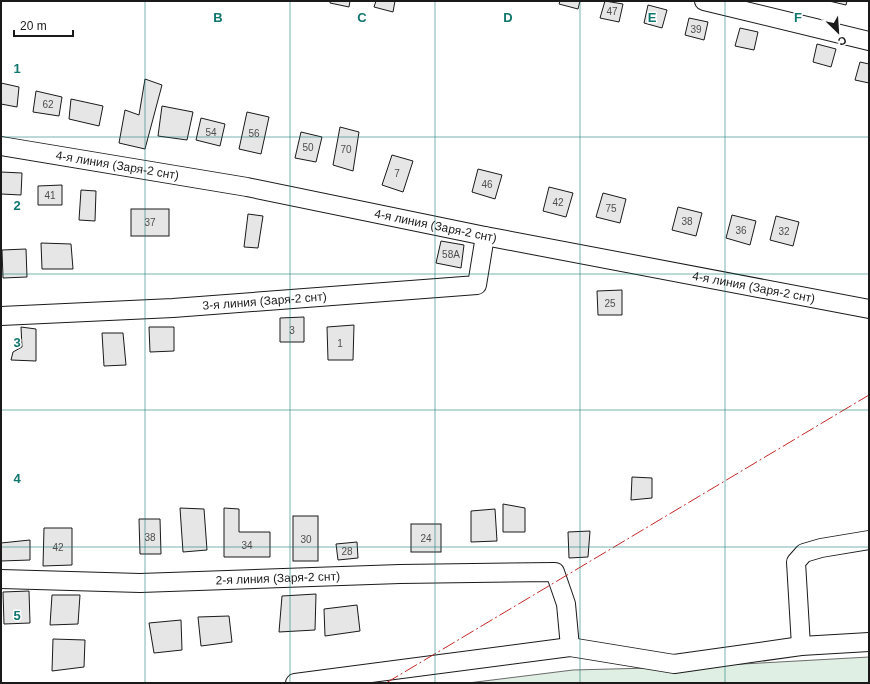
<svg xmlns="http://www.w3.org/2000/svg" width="870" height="684" font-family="Helvetica,sans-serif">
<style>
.green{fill:#e0efe3;stroke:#6a6a6a}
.building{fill:#e6e6e6;stroke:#1a1a1a}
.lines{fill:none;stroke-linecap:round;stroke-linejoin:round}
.street-casing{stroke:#1a1a1a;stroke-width:20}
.street{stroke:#fff;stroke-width:18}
.power{stroke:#c62828;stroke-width:1;stroke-dasharray:14 3 2 3;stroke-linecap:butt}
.grid{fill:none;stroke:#0f766e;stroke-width:1;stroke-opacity:0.55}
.labels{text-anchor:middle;stroke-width:3;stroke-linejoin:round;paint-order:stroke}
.number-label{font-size:10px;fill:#4d4d4d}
.street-label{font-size:12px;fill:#1a1a1a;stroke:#fff}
.grid-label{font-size:13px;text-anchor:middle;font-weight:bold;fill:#0f766e;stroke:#fff;stroke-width:3;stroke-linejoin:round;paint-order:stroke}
</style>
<rect width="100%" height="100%" fill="#fff"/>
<path class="green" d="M 869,657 L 869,683 L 468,683 L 573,670 L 689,667 Z"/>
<g class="building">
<path d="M 330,1 L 350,1 L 349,7 L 330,3 Z"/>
<path d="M 376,1 L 395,1 L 393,12 L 374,7 Z"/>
<path d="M 560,1 L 580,1 L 578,9 L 559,4 Z"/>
<path d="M 605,1 L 623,4 L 619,22 L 600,18 Z"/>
<path d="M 829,1 L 847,1 L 846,5 Z"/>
<path d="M 648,5 L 667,10 L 662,28 L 644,23 Z"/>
<path d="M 689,18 L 708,22 L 704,40 L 685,35 Z"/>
<path d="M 740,28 L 758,32 L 754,50 L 735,46 Z"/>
<path d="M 817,44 L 836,49 L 831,67 L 813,62 Z"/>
<path d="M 860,62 L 869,64 L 869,83 L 855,80 Z"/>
<path d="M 145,79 L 162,85 L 145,149 L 119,143 L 125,110 L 139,115 Z"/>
<path d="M 1,83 L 19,87 L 17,107 L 1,104 Z"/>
<path d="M 36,91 L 62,97 L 59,116 L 33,112 Z"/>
<path d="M 71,99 L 103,106 L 99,126 L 69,119 Z"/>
<path d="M 162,106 L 193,112 L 187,140 L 158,136 Z"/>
<path d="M 247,112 L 269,117 L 261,154 L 239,149 Z"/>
<path d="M 201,118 L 225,124 L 220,146 L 196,140 Z"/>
<path d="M 340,127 L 359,132 L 353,171 L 333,165 Z"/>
<path d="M 301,132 L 322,137 L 316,162 L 295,158 Z"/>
<path d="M 392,155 L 413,161 L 403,192 L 382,185 Z"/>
<path d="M 478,169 L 502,175 L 495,199 L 472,192 Z"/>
<path d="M 1,172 L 22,173 L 21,195 L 1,194 Z"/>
<path d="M 62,185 L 62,205 L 38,205 L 38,186 Z"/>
<path d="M 549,187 L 573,193 L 566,217 L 543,211 Z"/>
<path d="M 81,190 L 96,191 L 95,221 L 79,220 Z"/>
<path d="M 603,193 L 626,199 L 620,223 L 596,217 Z"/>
<path d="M 678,207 L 702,213 L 696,236 L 672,230 Z"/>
<rect x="131" y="209" width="38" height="27"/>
<path d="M 248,214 L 263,216 L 258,248 L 244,247 Z"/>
<path d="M 732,215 L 756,221 L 750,245 L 726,238 Z"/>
<path d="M 776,216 L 799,222 L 793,246 L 770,240 Z"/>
<path d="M 441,241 L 464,245 L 461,268 L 436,263 Z"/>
<path d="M 41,243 L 71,244 L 73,269 L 42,269 Z"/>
<path d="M 26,249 L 27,277 L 3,278 L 2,250 Z"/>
<path d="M 622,290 L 622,315 L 598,315 L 597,291 Z"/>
<path d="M 304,317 L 304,342 L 280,342 L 280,318 Z"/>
<path d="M 354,325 L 353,360 L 328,360 L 327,327 Z"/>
<path d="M 21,327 L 36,329 L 36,361 L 11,360 L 13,352 L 22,347 Z"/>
<path d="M 149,327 L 174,327 L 174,351 L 150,352 Z"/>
<path d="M 102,333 L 123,333 L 126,365 L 104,366 Z"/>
<path d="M 632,477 L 652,478 L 652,498 L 631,500 Z"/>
<path d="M 503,504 L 525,508 L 525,532 L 503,532 Z"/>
<path d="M 180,508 L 204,509 L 207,550 L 183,552 Z"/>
<path d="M 224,508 L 239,509 L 239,532 L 270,532 L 270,557 L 224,557 Z"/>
<path d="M 495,509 L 497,541 L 471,542 L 471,511 Z"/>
<rect x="293" y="516" width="25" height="45"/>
<path d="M 139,519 L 160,519 L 161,554 L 140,554 Z"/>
<rect x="411" y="524" width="30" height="28"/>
<path d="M 44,528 L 72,528 L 72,565 L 43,566 Z"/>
<path d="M 590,531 L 588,557 L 569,558 L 568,532 Z"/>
<path d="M 30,540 L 30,560 L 1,561 L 1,543 Z"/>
<path d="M 357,542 L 358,558 L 338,560 L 336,544 Z"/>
<path d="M 29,591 L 30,623 L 4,624 L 3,592 Z"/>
<path d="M 316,594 L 315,630 L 279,632 L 282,596 Z"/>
<path d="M 52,595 L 80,595 L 78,624 L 50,625 Z"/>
<path d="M 357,605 L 360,631 L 325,636 L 324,609 Z"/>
<path d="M 229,616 L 232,642 L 201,646 L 198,617 Z"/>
<path d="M 181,620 L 182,650 L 154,653 L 149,623 Z"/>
<path d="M 53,639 L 85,640 L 84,667 L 52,671 Z"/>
</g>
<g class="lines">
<defs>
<g id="street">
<path d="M 704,1 L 869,41"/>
<path id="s1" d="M 1,146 L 247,187 L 485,236 L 869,309"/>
<path id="s2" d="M 1,316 L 173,308 L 477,285 L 485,236"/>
<path id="s3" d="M 1,579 L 140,583 L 400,574 L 555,572 L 566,604 L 570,647"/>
<path d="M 801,646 L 796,562 L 804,553 L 821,548 L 869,540"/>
<path d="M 295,683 L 570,647 L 674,664 L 801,646 L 869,642"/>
</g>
</defs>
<use href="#street" class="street-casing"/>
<use href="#street" class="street"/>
<path class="power" d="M 386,683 L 869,395"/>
</g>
<path class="grid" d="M 145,1 L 145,683M 290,1 L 290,683M 435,1 L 435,683M 580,1 L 580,683M 725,1 L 725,683M 1,137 L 869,137M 1,274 L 869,274M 1,410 L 869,410M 1,547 L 869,547"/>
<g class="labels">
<g class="number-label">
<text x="612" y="15">47</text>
<text x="696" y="33">39</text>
<text x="48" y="108">62</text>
<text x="211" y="136">54</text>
<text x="254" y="137">56</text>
<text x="308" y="151">50</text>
<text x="346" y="153">70</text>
<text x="397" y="177">7</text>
<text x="487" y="188">46</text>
<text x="50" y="199">41</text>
<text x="558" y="206">42</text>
<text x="611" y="212">75</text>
<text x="687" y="225">38</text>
<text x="150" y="226">37</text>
<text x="741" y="234">36</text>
<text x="784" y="235">32</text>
<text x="451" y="258">58А</text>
<text x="610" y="307">25</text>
<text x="292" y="334">3</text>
<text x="340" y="347">1</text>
<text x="150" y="541">38</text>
<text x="426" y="542">24</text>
<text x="306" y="543">30</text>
<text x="247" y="549">34</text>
<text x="58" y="551">42</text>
<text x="347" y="555">28</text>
</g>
<g class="street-label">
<text dy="4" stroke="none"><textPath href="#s1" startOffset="118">4-я линия (Заря-2 снт)</textPath></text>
<text dy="4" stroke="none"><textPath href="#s1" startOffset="442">4-я линия (Заря-2 снт)</textPath></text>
<text dy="4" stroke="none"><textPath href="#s1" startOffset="766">4-я линия (Заря-2 снт)</textPath></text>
<text dy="4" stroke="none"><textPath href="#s2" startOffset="264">3-я линия (Заря-2 снт)</textPath></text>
<text dy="4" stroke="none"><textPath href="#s3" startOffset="277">2-я линия (Заря-2 снт)</textPath></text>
</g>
</g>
<g class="grid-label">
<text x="218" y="22">B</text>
<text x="362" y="22">C</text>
<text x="508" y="22">D</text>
<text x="652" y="22">E</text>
<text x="798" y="22">F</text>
<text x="17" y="73">1</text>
<text x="17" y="210">2</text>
<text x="17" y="347">3</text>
<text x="17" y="483">4</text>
<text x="17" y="620">5</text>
</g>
<rect width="870" height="684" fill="none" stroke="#1a1a1a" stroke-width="4"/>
<g transform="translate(838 32) rotate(155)" stroke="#ffffff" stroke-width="3" paint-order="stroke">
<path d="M0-3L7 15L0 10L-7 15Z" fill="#1a1a1a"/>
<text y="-6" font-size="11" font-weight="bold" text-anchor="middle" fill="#1a1a1a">С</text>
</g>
<path d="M14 30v6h59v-6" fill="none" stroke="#1a1a1a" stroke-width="2"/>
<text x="20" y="30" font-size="12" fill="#1a1a1a" stroke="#ffffff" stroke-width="3" paint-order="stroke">20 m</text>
</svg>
